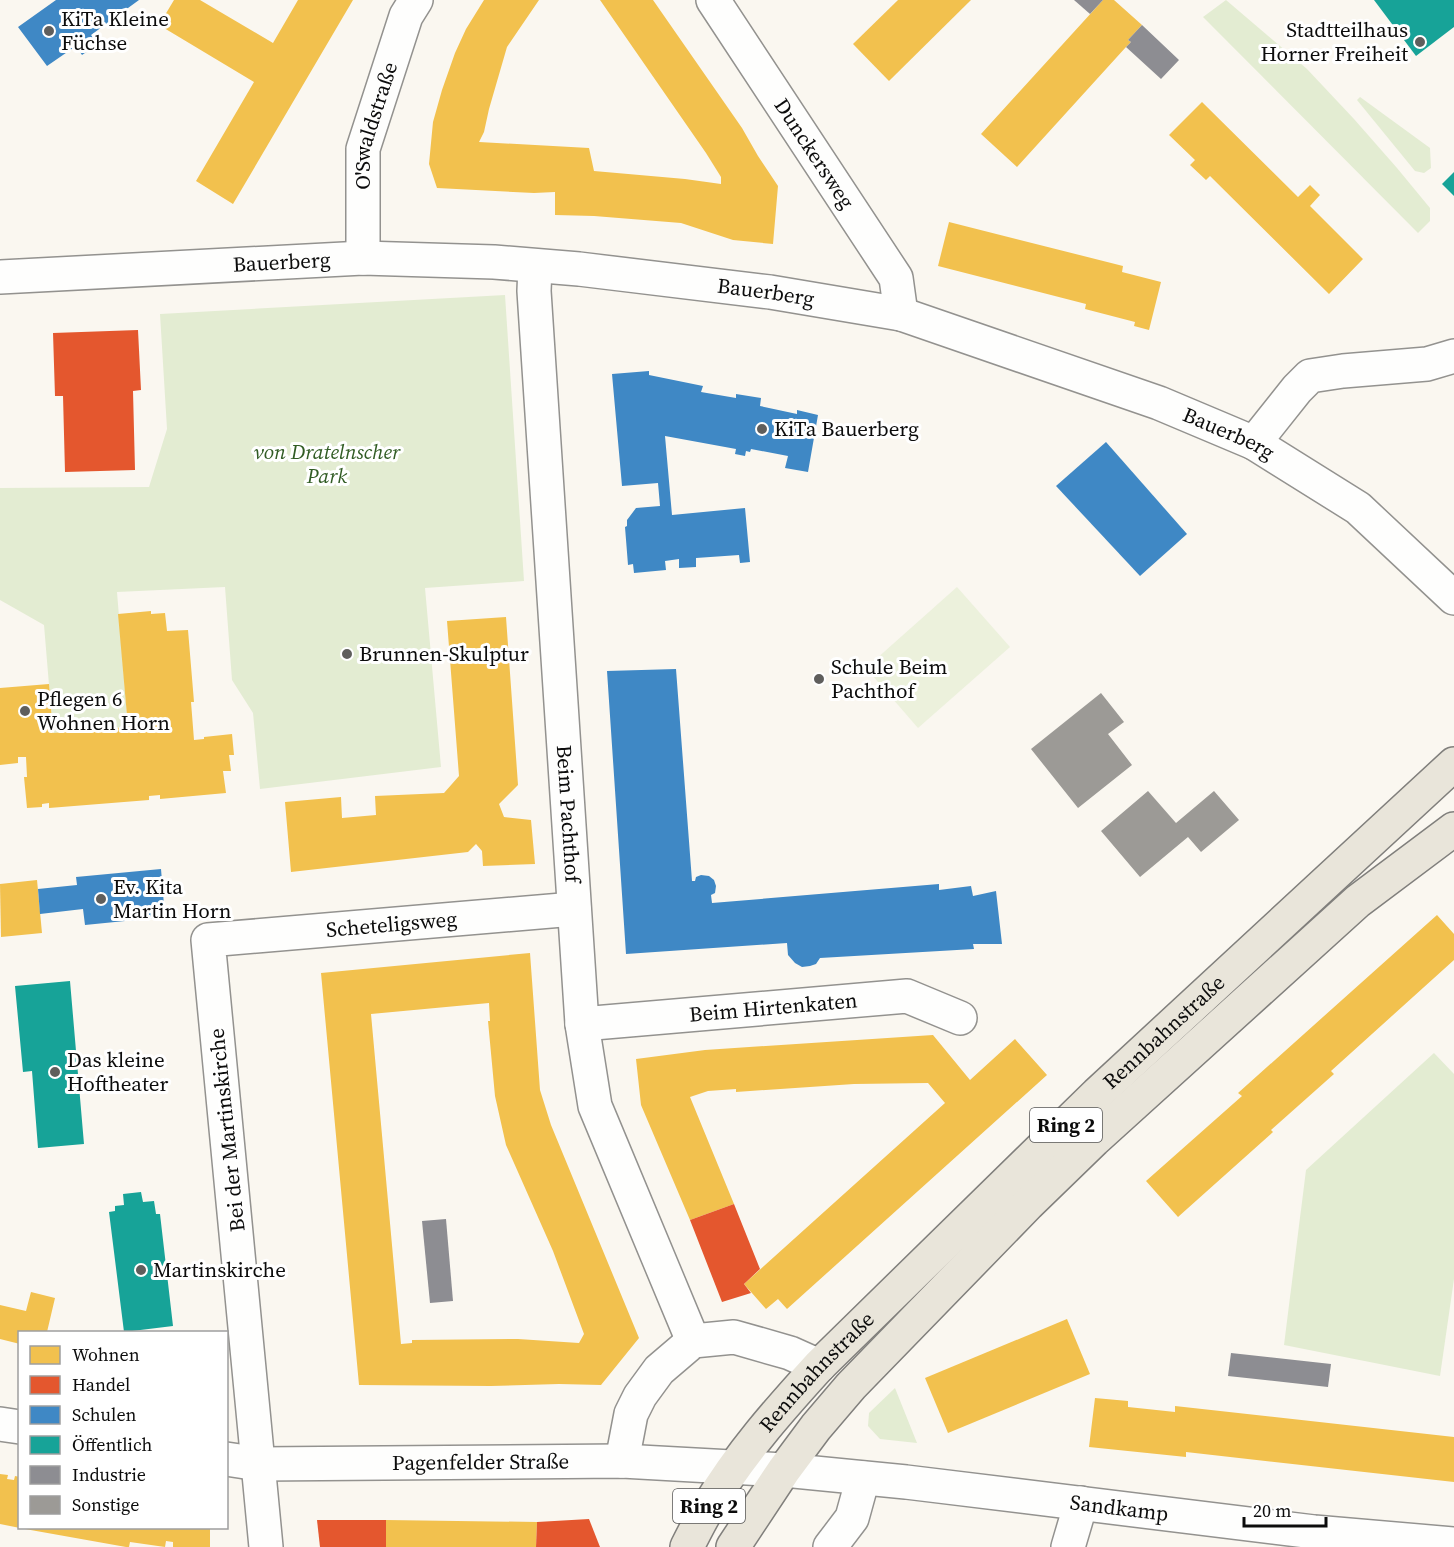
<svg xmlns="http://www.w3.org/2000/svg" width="1454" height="1547" font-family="'Source Serif 4',serif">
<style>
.green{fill:#e3ecd2}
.pitch{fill:#ecf1dc}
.homes{fill:#f2c14e;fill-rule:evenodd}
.shops{fill:#e4572e}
.schools{fill:#3f88c5}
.public{fill:#17a398}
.industry{fill:#8d8d92}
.building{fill:#9c9a96}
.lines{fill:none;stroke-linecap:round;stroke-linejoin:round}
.minor-casing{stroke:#93928f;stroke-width:36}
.major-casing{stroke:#807f7c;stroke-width:36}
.minor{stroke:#fefefd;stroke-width:33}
.major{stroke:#e9e5da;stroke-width:33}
.poi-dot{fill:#5f5e5c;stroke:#fff;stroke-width:2}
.labels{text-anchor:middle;stroke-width:6;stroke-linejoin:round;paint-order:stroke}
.shield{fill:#fff;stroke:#555;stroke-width:1.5}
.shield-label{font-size:20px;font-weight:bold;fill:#0c0c0c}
.poi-label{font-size:21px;fill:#0c0c0c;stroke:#fff;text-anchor:start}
.street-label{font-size:21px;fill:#0c0c0c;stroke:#fff}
.park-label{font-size:21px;font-style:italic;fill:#315c24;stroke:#fff}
</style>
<rect width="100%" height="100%" fill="#faf7f0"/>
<g class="green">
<path d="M 1226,0 L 1307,69 L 1354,119 L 1397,168 L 1430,208 L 1430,221 L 1418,233 L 1203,17 Z"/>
<path d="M 1360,97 L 1430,148 L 1431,168 L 1424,173 L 1415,171 L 1357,100 Z"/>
<path d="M 505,295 L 524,581 L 425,588 L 441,767 L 260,789 L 253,713 L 232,680 L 225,587 L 117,592 L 128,727 L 53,733 L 44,625 L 0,600 L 0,488 L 149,487 L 167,429 L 160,314 Z"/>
<path d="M 1434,1053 L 1454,1074 L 1454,1279 L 1440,1376 L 1284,1345 L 1306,1170 Z"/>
<path d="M 895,1388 L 917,1443 L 880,1439 L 868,1426 L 869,1413 Z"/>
</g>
<path class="pitch" d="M 957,587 L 1010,647 L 918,728 L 866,668 Z"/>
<g class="homes">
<path d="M 174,0 L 200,0 L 273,43 L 298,0 L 353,0 L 233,204 L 196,181 L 254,82 L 159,25 Z"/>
<path d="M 484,0 L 539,0 L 507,47 L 489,109 L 484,132 L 479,142 L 589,148 L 594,171 L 685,179 L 721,184 L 721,177 L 706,153 L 600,0 L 653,0 L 742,128 L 758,156 L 778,186 L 773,244 L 733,240 L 681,223 L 594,216 L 555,215 L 555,192 L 534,193 L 437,188 L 429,164 L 433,122 L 442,90 L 455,53 L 466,29 Z"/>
<path d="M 898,0 L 971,0 L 889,81 L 853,44 Z"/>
<path d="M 1103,0 L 1114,0 L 1142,25 L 1128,40 L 1131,42 L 1126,47 L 1017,167 L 981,134 Z"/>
<path d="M 1202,102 L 1298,197 L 1310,185 L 1320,195 L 1310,206 L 1363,259 L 1329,294 L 1210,176 L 1206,180 L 1190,165 L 1195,160 L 1169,135 Z"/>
<path d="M 949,222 L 1123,266 L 1122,272 L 1161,282 L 1149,330 L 1134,326 L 1135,322 L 1085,309 L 1086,304 L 938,266 Z"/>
<path d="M 151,611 L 151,614 L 165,613 L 167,631 L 188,630 L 194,702 L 191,702 L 194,740 L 204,739 L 204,737 L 232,734 L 234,755 L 229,755 L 231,771 L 223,771 L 226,793 L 160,799 L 160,795 L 149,796 L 149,800 L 49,808 L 49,803 L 42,804 L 42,807 L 27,808 L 24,777 L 27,777 L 26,757 L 18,757 L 18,763 L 0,765 L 0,688 L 49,684 L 53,733 L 128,727 L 118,614 Z"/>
<path d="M 506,617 L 518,785 L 499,804 L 504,817 L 531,820 L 535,864 L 483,866 L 482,851 L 476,844 L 468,852 L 291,872 L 285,802 L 341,797 L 342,818 L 376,815 L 375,796 L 444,793 L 459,776 L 447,621 Z"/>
<path d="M 37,880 L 42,933 L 1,937 L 0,884 Z"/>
<path d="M 1437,915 L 1454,934 L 1454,960 L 1331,1071 L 1334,1074 L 1271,1130 L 1273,1132 L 1178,1217 L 1146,1181 L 1242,1096 L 1238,1093 Z"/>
<path d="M 530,953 L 540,1090 L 551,1125 L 639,1338 L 601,1385 L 559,1384 L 491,1386 L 359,1385 L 321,973 ZM 489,1003 L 490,1021 L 488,1021 L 495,1096 L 506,1145 L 553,1251 L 584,1334 L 579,1343 L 518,1339 L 412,1340 L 412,1343 L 401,1344 L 371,1014 Z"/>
<path d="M 933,1035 L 970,1080 L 1015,1039 L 1047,1075 L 787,1309 L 778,1299 L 766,1309 L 744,1284 L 945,1103 L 928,1083 L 854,1084 L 736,1092 L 736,1089 L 708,1091 L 690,1097 L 734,1204 L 690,1220 L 641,1105 L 636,1059 L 705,1050 Z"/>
<path d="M 31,1292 L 55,1298 L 47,1332 L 20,1332 L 20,1344 L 0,1339 L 0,1305 L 26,1311 Z"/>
<path d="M 1067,1319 L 1090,1374 L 948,1433 L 925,1378 Z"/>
<path d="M 1095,1398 L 1128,1401 L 1128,1407 L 1147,1409 L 1175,1412 L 1175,1406 L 1454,1437 L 1454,1482 L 1186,1452 L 1186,1457 L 1089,1447 Z"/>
<path d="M 0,1474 L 8,1475 L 7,1479 L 14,1480 L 15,1476 L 20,1477 L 20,1528 L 0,1524 Z"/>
<path d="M 386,1520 L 537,1522 L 536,1547 L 386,1547 Z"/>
<path d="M 25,1528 L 210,1528 L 210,1547 L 173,1547 L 173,1542 L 166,1541 L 165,1547 L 130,1542 L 129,1547 L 126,1547 L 25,1529 Z"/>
</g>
<g class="shops">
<path d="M 138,330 L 141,390 L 133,391 L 135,470 L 65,472 L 63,396 L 55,396 L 53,333 Z"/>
<path d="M 734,1204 L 760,1269 L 744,1284 L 751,1293 L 722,1302 L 690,1220 Z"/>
<path d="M 589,1519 L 600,1547 L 536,1547 L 537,1522 Z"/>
<path d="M 317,1520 L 386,1520 L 386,1547 L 320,1547 Z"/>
</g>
<g class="schools">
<path d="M 56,0 L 139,0 L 91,35 L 98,44 L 82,55 L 76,46 L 47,66 L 18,27 Z"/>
<path d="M 649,371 L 649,375 L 703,386 L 701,392 L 736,398 L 736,394 L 761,398 L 760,406 L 797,414 L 797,410 L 818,415 L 808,472 L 785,468 L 788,456 L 751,449 L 750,452 L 746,451 L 745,456 L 735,454 L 736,449 L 665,436 L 672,515 L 745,508 L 750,562 L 740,563 L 739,555 L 696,558 L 696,567 L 679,568 L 679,559 L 665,561 L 666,570 L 634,573 L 633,564 L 628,565 L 625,527 L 627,526 L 627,520 L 636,508 L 660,506 L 658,483 L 622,486 L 612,374 Z"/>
<path d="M 1106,442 L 1187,534 L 1140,576 L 1056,486 Z"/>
<path d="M 676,669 L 692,881 L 695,881 L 696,877 L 701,875 L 709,876 L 714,880 L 716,886 L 715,893 L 711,895 L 712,903 L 939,884 L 939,890 L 971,886 L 973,896 L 996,891 L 1002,944 L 973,944 L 974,949 L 820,958 L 816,964 L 810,966 L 802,967 L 795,963 L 788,955 L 787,943 L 626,954 L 607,671 Z"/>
<path d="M 161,869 L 165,917 L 85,925 L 83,909 L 40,914 L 38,889 L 77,885 L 76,877 Z"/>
</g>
<g class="public">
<path d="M 1374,0 L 1454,0 L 1454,27 L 1416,56 Z"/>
<path d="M 1454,172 L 1454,196 L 1442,184 Z"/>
<path d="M 70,981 L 84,1144 L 38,1148 L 32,1071 L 23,1072 L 15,986 Z"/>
<path d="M 141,1192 L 143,1202 L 154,1201 L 156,1214 L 160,1214 L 173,1326 L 124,1332 L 109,1212 L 115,1211 L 115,1206 L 124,1205 L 123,1194 Z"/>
</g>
<g class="industry">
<path d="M 1074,0 L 1103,0 L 1090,14 Z"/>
<path d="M 1142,25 L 1179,60 L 1161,79 L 1126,47 L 1131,42 L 1128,40 Z"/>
<path d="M 446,1219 L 453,1301 L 430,1303 L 422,1221 Z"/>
<path d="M 1231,1353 L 1331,1364 L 1328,1387 L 1228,1376 Z"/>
</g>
<g class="building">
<path d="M 1101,693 L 1124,722 L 1108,734 L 1132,765 L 1078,808 L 1031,749 Z"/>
<path d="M 1148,791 L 1176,823 L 1214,791 L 1239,820 L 1201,852 L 1188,837 L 1140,877 L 1101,831 Z"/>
</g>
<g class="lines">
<defs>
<g id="minor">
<path id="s1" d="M 713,0 L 896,278 L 901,314"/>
<path id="s2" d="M 363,258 L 363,149 L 406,16 L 416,0"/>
<path id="s3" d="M 535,266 L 534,291 L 582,1024 L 595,1106 L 693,1341"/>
<path id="s4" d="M 0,277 L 363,258 L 494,262 L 579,269 L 770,292 L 901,314 L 1159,403 L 1254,443 L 1358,508 L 1454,598"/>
<path d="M 1254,443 L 1297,389 L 1310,376 L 1343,371 L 1427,364 L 1454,356"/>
<path id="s5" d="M 582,1024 L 907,996 L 960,1018"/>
<path d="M 0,1424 L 20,1427"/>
<path id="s6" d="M 226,1459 L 259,1464 L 622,1461 L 784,1470 L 906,1482 L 1314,1532 L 1454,1544"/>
<path d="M 622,1461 L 631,1414 L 640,1396 L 659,1370 L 693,1341 L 734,1337 L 790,1353 L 819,1366"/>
<path id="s7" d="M 266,1547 L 208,940 L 574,909"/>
<path d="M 830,1547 L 852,1518 L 863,1478"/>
<path d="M 1068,1547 L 1081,1503"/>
</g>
<g id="major">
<path id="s8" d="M 687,1547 C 694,1533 701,1519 709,1506 C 739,1455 779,1410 819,1366 L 1097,1094 L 1454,764"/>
<path d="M 733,1547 L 784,1470 L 816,1427 L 851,1386 L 1028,1204 L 1094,1140 L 1358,901 L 1454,829"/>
</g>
</defs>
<use href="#minor" class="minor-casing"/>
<use href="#major" class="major-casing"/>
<use href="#minor" class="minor"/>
<use href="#major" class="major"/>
</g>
<g class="poi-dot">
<circle cx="49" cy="31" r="6"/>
<circle cx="1420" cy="42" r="6"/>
<circle cx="762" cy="429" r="6"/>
<circle cx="347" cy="654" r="6"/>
<circle cx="819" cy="679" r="6"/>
<circle cx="25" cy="711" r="6"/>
<circle cx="101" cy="899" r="6"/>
<circle cx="55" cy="1072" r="6"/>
<circle cx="141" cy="1270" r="6"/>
</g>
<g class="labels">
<g class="shield">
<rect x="1030" y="1108" width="72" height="34" rx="4.5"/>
<rect x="673" y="1489" width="72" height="34" rx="4.5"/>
</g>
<g class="shield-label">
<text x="1066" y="1132">Ring 2</text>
<text x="709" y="1513">Ring 2</text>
</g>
<g class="poi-label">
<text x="61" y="26">KiTa Kleine<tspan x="61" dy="24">Füchse</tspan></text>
<text x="1408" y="37" text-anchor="end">Stadtteilhaus<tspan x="1408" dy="24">Horner Freiheit</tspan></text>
<text x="774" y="436">KiTa Bauerberg</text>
<text x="359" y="661">Brunnen-Skulptur</text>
<text x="831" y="674">Schule Beim<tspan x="831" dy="24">Pachthof</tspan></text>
<text x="37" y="706">Pflegen 6<tspan x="37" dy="24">Wohnen Horn</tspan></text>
<text x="113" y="894">Ev. Kita<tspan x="113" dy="24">Martin Horn</tspan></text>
<text x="67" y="1067">Das kleine<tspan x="67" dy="24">Hoftheater</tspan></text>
<text x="153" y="1277">Martinskirche</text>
</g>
<g class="street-label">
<text dy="7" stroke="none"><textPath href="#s2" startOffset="134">O'Swaldstraße</textPath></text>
<text dy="7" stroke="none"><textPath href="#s1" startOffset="184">Dunckersweg</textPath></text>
<text dy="7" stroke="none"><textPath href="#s4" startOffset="282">Bauerberg</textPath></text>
<text dy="7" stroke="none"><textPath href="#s4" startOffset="768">Bauerberg</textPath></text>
<text dy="7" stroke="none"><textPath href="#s4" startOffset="1254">Bauerberg</textPath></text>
<text dy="7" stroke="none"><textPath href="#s3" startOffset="549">Beim Pachthof</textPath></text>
<text dy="7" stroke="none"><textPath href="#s7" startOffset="794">Scheteligsweg</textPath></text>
<text dy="7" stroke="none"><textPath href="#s5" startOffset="192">Beim Hirtenkaten</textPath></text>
<text dy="7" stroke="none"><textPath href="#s8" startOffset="705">Rennbahnstraße</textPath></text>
<text transform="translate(227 1130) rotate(-96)" y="7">Bei der Martinskirche</text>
<text dy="7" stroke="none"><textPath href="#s8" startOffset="219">Rennbahnstraße</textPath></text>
<text dy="7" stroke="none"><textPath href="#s6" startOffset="255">Pagenfelder Straße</textPath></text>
<text dy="7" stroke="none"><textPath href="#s6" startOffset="896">Sandkamp</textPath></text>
</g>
<g class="park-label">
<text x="327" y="459">von Dratelnscher<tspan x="327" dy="24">Park</tspan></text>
</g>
</g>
<rect x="18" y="1331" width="210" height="198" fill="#ffffff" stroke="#9e9e9e" stroke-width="1.5"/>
<rect x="30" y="1346" width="30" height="18" fill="#f2c14e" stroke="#9e9e9e" stroke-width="1.5"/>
<text x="72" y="1361" font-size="18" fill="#0c0c0c">Wohnen</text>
<rect x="30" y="1376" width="30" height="18" fill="#e4572e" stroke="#9e9e9e" stroke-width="1.5"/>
<text x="72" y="1391" font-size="18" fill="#0c0c0c">Handel</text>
<rect x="30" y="1406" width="30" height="18" fill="#3f88c5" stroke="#9e9e9e" stroke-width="1.5"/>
<text x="72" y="1421" font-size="18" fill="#0c0c0c">Schulen</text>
<rect x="30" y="1436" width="30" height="18" fill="#17a398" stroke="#9e9e9e" stroke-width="1.5"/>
<text x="72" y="1451" font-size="18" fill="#0c0c0c">Öffentlich</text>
<rect x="30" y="1466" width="30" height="18" fill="#8d8d92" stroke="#9e9e9e" stroke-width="1.5"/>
<text x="72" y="1481" font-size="18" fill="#0c0c0c">Industrie</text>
<rect x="30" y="1496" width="30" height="18" fill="#9c9a96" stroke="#9e9e9e" stroke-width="1.5"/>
<text x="72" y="1511" font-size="18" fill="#0c0c0c">Sonstige</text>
<path d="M1244 1517v9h82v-9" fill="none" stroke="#0c0c0c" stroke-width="3"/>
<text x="1253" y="1517" font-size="18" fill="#0c0c0c" stroke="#ffffff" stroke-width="4.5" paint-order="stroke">20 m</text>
</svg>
